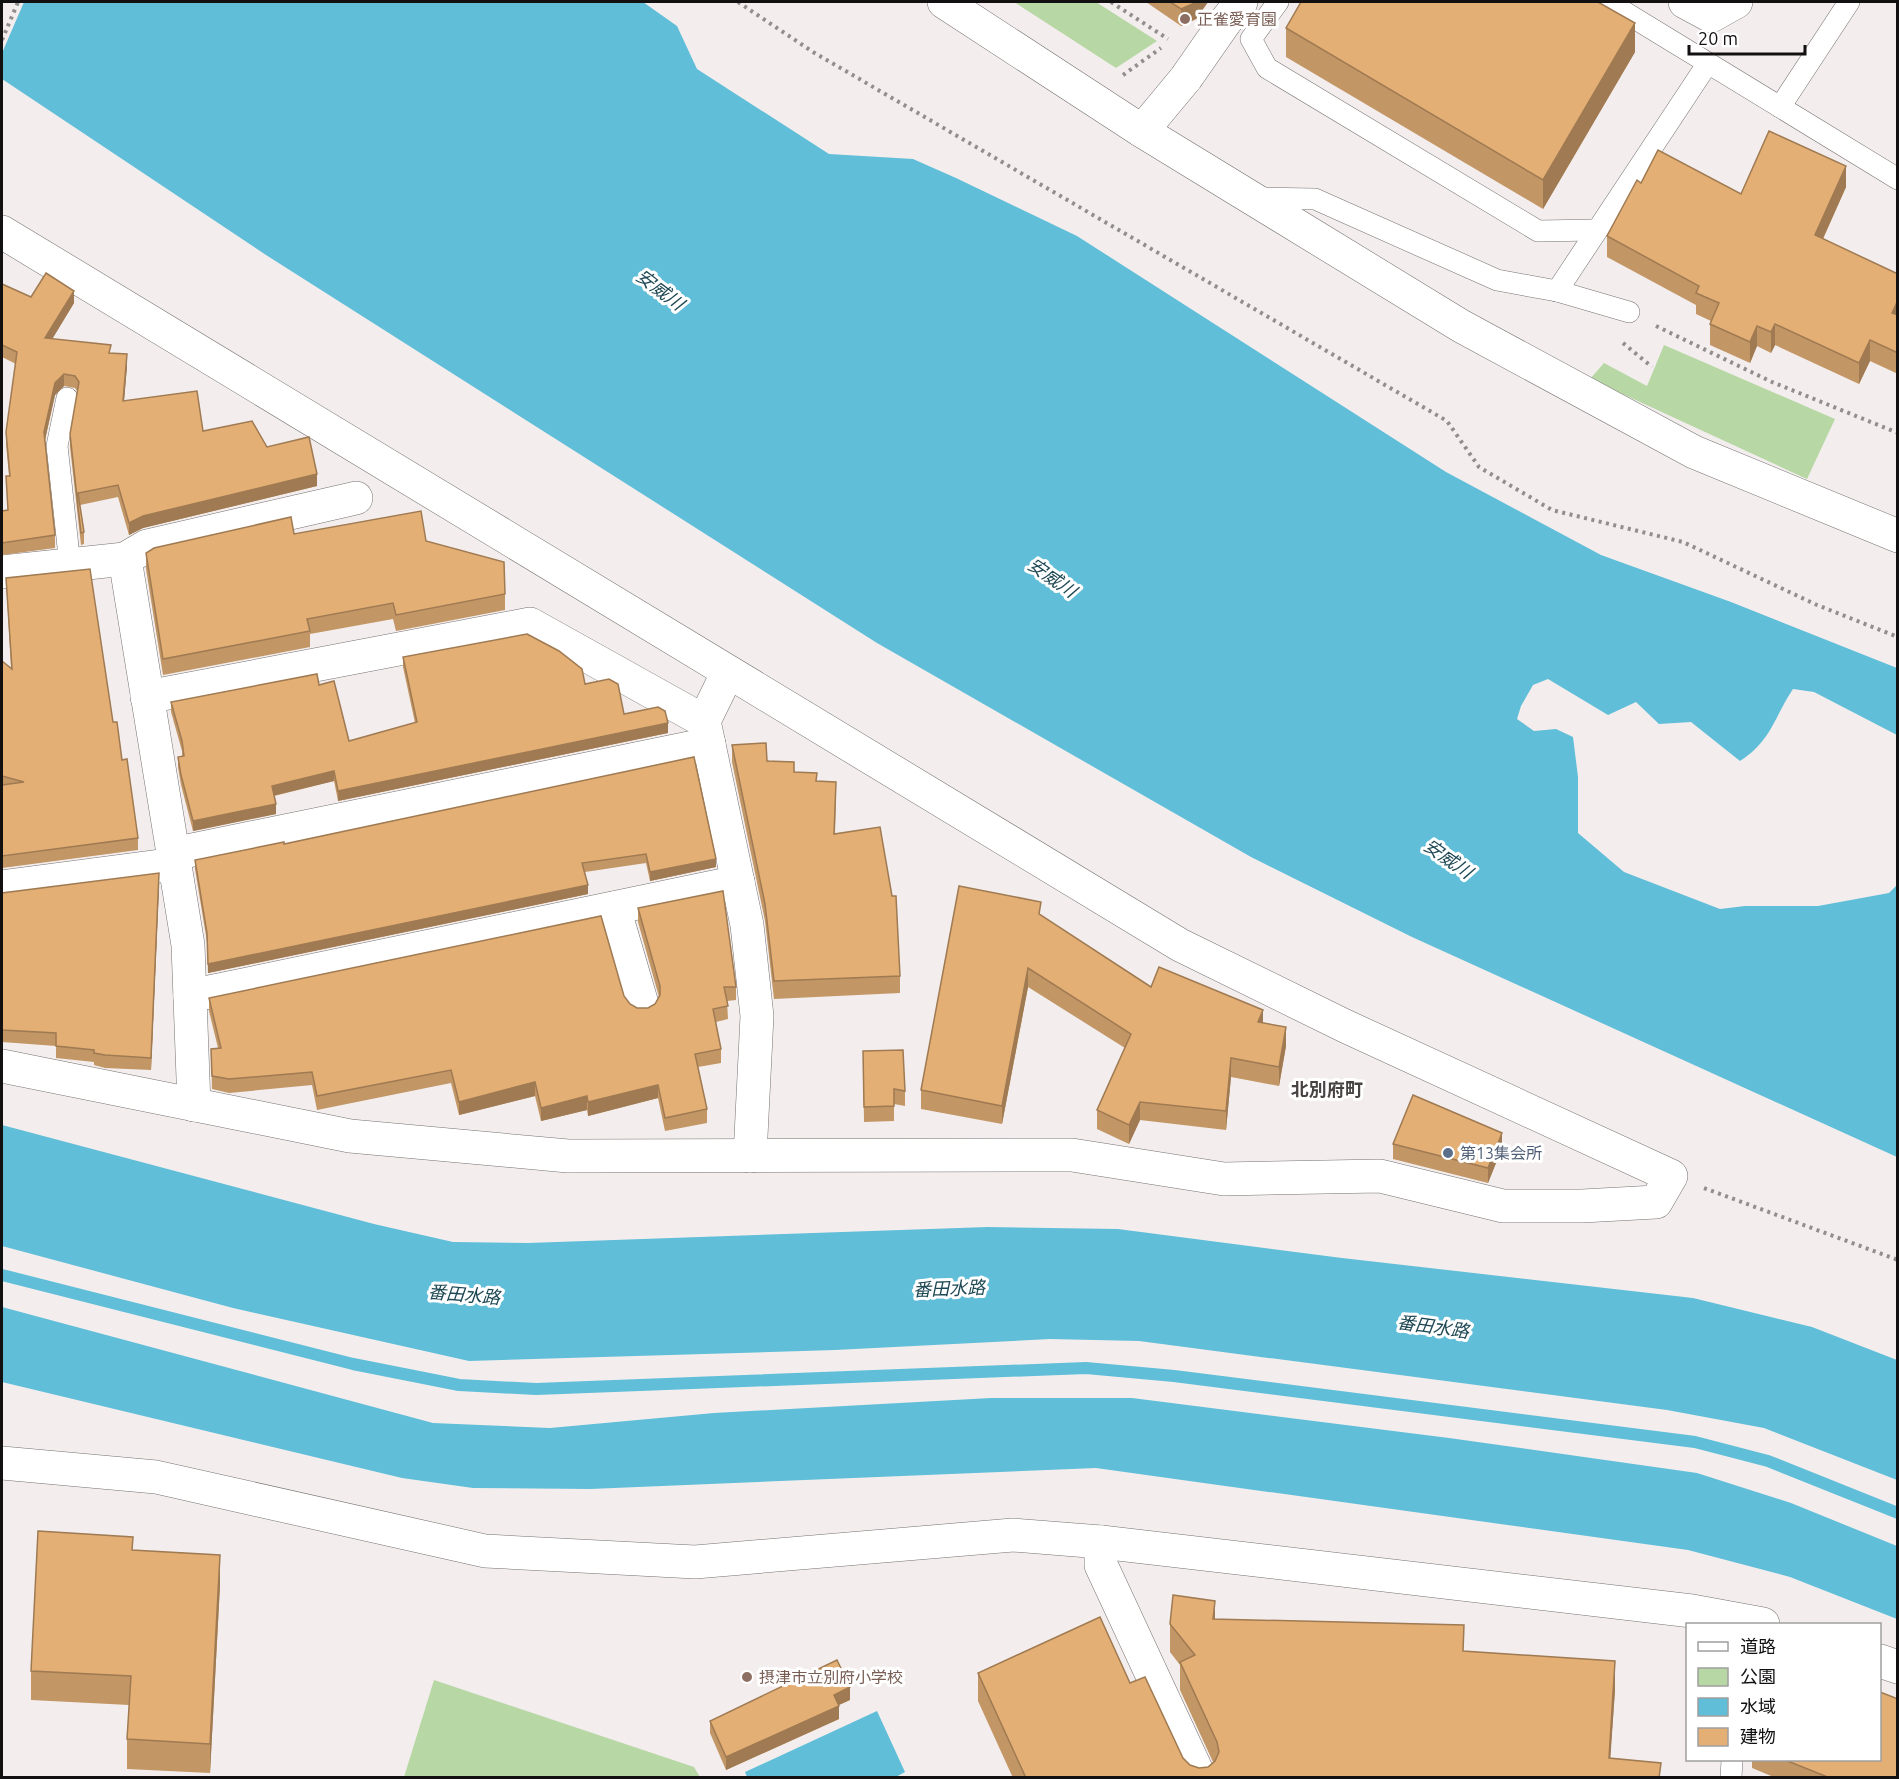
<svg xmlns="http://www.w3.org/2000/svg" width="1899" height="1779" font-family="Ubuntu,'Noto Sans JP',sans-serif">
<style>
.green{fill:#b7d7a4}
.water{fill:#60bed9}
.pier{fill:#f3eeed}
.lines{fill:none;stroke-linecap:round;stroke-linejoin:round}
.stream{stroke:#60bed9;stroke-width:12}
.lane-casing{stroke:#767271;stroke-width:22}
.street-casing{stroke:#767271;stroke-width:34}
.path{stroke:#918e8d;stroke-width:4;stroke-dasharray:3 4.5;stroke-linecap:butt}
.lane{stroke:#fff;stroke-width:21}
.street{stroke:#fff;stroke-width:33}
.street-bridge-casing{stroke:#767271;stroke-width:34;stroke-linecap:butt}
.street-bridge{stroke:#fff;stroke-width:33}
.wall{fill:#c39665}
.shaded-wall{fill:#9f7a52}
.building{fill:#e3af75;stroke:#9f7a52;stroke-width:1.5}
.education-dot{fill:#8d6e63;stroke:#fff;stroke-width:2}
.service-dot{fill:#5c6f8a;stroke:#fff;stroke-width:2}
.labels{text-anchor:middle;stroke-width:6;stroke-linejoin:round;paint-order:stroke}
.education-label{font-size:16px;fill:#785e54;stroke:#fff;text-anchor:start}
.service-label{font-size:16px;fill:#4e5e75;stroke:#fff;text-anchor:start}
.water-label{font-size:18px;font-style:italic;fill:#1d4753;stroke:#fff}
.neighbourhood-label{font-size:18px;font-weight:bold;fill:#474342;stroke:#fff}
</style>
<rect width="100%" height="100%" fill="#f3eeed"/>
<g class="green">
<path d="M 1014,2 L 1096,2 L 1157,41 L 1116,68 Z"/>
<path d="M 1664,345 L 1835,419 L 1807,479 L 1590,379 L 1604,363 L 1647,386 Z"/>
<path d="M 434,1680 L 694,1767 L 700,1777 L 404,1777 Z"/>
</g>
<g class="water">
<path d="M 2,2 L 643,2 L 677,26 L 697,69 L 829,154 L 913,159 L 956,178 L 1077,236 L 1446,472 L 1601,555 L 1731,602 L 1897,668 L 1897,735 L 1814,692 L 1793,689 C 1773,719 1772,740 1740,761 L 1691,722 L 1659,724 L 1636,702 L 1608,715 L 1548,679 L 1533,685 L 1521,706 L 1517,719 L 1534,731 L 1556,729 L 1573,737 L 1578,777 L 1578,833 L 1624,872 L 1720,909 L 1745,906 L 1818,906 L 1889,893 L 1897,885 L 1897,1157 L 1412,937 L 1251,857 L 877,643 L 266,255 L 2,79 Z"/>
<path d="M 2,1125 L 374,1224 L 453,1242 L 528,1243 L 988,1227 L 1118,1229 L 1342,1258 L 1693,1298 L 1812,1327 L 1897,1360 L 1897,1480 L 1764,1428 L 1667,1410 L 1139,1341 L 1050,1339 L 835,1350 L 469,1361 L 233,1308 L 2,1246 Z"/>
<path d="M 2,1307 L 433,1423 L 550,1428 L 714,1413 L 991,1398 L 1132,1398 L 1449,1438 L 1697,1473 L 1791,1503 L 1897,1546 L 1897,1619 L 1790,1577 L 1688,1550 L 1096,1468 L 590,1489 L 473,1488 L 402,1478 L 2,1382 Z"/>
<path d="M 877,1711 L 905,1772 L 894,1778 L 747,1777 L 745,1772 Z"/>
</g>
<path class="pier" d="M 2,2 L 24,2 L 2,53 Z"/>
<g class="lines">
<path class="stream" d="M 2,1275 L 353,1364 L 459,1385 L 536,1389 L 1086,1368 L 1174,1376 L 1695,1442 L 1768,1461 L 1898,1513"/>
<defs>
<g id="lane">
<path d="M 1278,2 L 1251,39 L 1267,68 L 1538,231 L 1595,230"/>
<path d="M 1608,2 L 1898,179"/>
<path d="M 1780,107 L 1849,2"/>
<path d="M 1255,198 L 1315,199 L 1497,280 L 1557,291 L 1629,312"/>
<path d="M 1557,291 L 1708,63"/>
<path d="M 67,398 L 57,446 L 70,565"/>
<path d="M 1731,1778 L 1732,1760"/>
</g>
<g id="street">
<path d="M 944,2 L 1142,131 L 1461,326 L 1694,452 L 1898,536"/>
<path d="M 1685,2 L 1711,16 L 1736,2"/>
<path d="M 1225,22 L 1241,2"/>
<path d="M 1142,131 L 1186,78"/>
<path d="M 2,232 L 1180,945 L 1345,1026 L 1671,1176 L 1656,1202 L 1582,1206 L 1503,1206 L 1380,1176 L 1224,1179 L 1072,1155 L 568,1156 L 350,1136 L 2,1066"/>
<path d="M 125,559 L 188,945 L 194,1105"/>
<path d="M 2,572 L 125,559 L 147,546 L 356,498"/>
<path d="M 728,672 L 704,721 L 747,925 L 757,1016 L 750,1156"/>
<path d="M 147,697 L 530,624 L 704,721"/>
<path d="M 173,854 L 709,744"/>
<path d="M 2,887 L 175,864"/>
<path d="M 614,908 L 642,1004"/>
<path d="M 190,996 L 738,882"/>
<path d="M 2,1463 L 156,1477 L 485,1551 L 695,1562 L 1013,1535 L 1101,1542 L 1692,1611 L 1763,1624"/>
<path d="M 1101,1542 L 1101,1565 L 1200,1778"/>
<path d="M 1880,1661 L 1898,1667"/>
</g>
</defs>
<use href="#lane" class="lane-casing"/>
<use href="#street" class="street-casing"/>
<g class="path">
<path d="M 738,2 L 813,52 L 1447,421 L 1479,467 L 1552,510 L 1683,542 L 1817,605 L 1898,637"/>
<path d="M 1111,2 L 1168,39"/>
<path d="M 2,40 L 18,2"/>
<path d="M 1123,75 L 1161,48"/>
<path d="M 1656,326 L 1772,382 L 1898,433"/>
<path d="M 1623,343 L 1652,367"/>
<path d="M 1704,1188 L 1898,1260"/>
</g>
<use href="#lane" class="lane"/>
<use href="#street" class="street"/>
<defs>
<path id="street-bridge" d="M 1186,78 L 1225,22"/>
</defs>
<use href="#street-bridge" class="street-bridge-casing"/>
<use href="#street-bridge" class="street-bridge"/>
</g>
<g class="wall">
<path d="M 1146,2 L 1208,2 L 1196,19 L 1181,26 Z"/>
<path d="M 1286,28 L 1635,52 L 1543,209 L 1286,57 Z"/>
<path d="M 1641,183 L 1741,194 L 1846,187 L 1823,239 L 1898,274 L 1898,374 L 1870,361 L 1859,384 L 1775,345 L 1771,353 L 1757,346 L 1750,363 L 1710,345 L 1710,324 L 1711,321 L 1696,314 L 1696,305 L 1607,257 L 1607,236 Z"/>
<path d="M 2,284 L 31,297 L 74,303 L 52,339 L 111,353 L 127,366 L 124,401 L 203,431 L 267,447 L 317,486 L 143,528 L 129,535 L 118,497 L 80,505 L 84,532 L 84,544 L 81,545 L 70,447 L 70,434 L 78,392 L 75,388 L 64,386 L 55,395 L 45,440 L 55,535 L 55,548 L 2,555 L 2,511 L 8,510 L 6,476 L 9,476 L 6,444 L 6,432 L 16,364 L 2,357 Z"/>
<path d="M 294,534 L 426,541 L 505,594 L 505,610 L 396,631 L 393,619 L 310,634 L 310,647 L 163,675 L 146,569 L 146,553 Z"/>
<path d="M 6,578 L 113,722 L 122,760 L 138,838 L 138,850 L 2,868 L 2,661 L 11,668 Z"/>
<path d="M 403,657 L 585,684 L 624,714 L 668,733 L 338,801 L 334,781 L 274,796 L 276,814 L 193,831 L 181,785 L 178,767 L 178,757 L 182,756 L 182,751 L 171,712 L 171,702 L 319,685 L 349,741 L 415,723 L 403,667 Z"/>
<path d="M 732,745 L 817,781 L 836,799 L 835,834 L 900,976 L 900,993 L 774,999 L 765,921 L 732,762 Z"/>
<path d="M 694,757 L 716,867 L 650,881 L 646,863 L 585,872 L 588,894 L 208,973 L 207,942 L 195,869 L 195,860 L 284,844 Z"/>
<path d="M 159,885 L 151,1070 L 105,1068 L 94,1065 L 94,1062 L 56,1058 L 56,1046 L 2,1042 L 2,893 Z"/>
<path d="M 638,908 L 736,987 L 736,1000 L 727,1001 L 728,1019 L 716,1022 L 721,1049 L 721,1063 L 698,1067 L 707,1109 L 707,1123 L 665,1131 L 658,1098 L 588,1116 L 587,1110 L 541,1121 L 535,1096 L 459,1115 L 451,1083 L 317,1110 L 312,1085 L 229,1093 L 212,1089 L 211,1049 L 218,1048 L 209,1011 L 209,998 L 624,996 L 630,1004 L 637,1008 L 648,1008 L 655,1004 L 659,997 L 638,922 Z"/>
<path d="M 1041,916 L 1151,987 L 1263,1023 L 1286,1046 L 1279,1086 L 1231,1077 L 1226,1130 L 1140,1120 L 1129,1144 L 1097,1129 L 1097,1110 L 1125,1048 L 1028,987 L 1002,1124 L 921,1109 L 921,1090 Z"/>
<path d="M 863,1051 L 905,1091 L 905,1106 L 894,1104 L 894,1121 L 864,1122 Z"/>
<path d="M 1393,1144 L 1502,1148 L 1488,1183 L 1393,1159 Z"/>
<path d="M 133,1550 L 220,1585 L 210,1773 L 127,1769 L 127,1739 L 129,1705 L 31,1700 L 31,1671 Z"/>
<path d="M 1215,1619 L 1464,1651 L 1615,1690 L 1610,1758 L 1661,1778 L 1013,1778 L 978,1701 L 978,1673 L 1130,1683 L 1183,1758 L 1190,1765 L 1199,1768 L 1208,1767 L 1213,1762 L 1180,1690 L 1180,1665 L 1170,1652 L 1170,1624 Z"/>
<path d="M 850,1700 L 839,1705 L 839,1719 L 726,1770 L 710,1733 L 710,1721 Z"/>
<path d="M 1752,1760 L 1880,1760 L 1898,1778 L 1776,1778 L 1752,1768 Z"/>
</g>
<g class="shaded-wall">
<path d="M 1197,2 L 1208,2 L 1196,19 L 1181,26 L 1181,9 Z"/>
<path d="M 1635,23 L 1635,52 L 1543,209 L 1543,180 Z"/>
<path d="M 1846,166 L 1846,187 L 1815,256 L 1815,235 Z"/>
<path d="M 74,291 L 74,303 L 45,351 L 45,338 Z"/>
<path d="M 1898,300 L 1898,321 L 1892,313 Z"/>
<path d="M 1775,324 L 1775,345 L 1771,353 L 1771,332 Z"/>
<path d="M 1757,326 L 1757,346 L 1750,363 L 1750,342 Z"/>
<path d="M 1870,340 L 1870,361 L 1859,384 L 1859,363 Z"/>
<path d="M 127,354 L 127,366 L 123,413 L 123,401 Z"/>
<path d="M 64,374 L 64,386 L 55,395 L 44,444 L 44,432 L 55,383 Z"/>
<path d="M 317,474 L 317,486 L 143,528 L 129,535 L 129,523 L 143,516 Z"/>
<path d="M 668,723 L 668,733 L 338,801 L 338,791 Z"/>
<path d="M 334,771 L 334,781 L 272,796 L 272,786 Z"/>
<path d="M 276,804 L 276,814 L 193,831 L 193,821 Z"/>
<path d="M 716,859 L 716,867 L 650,881 L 650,872 Z"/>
<path d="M 159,873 L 159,885 L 151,1070 L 151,1058 Z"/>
<path d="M 588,885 L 588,894 L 208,973 L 208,964 Z"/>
<path d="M 1028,968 L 1028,987 L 1002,1124 L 1002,1106 Z"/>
<path d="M 1263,1010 L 1263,1029 L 1258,1022 Z"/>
<path d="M 1286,1027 L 1286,1046 L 1279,1086 L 1279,1067 Z"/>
<path d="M 1231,1058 L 1231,1077 L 1226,1130 L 1226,1111 Z"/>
<path d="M 535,1082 L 535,1096 L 459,1115 L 459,1102 Z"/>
<path d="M 658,1085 L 658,1098 L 588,1116 L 588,1102 Z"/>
<path d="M 587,1096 L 587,1110 L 541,1121 L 541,1108 Z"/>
<path d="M 1140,1102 L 1140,1120 L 1129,1144 L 1129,1125 Z"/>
<path d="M 1502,1133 L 1502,1148 L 1488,1183 L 1488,1168 Z"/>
<path d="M 220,1555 L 220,1585 L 210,1773 L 210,1744 Z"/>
<path d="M 1215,1601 L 1215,1629 L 1213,1619 Z"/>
<path d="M 1615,1661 L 1615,1690 L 1609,1778 L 1609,1758 Z"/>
<path d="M 850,1687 L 850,1700 L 834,1707 L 834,1695 Z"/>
<path d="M 839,1706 L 839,1719 L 726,1770 L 726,1757 Z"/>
</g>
<g class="building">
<path d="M 1170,2 L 1197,2 L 1181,9 Z"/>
<path d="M 1301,2 L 1598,2 L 1635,23 L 1543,180 L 1286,28 Z"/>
<path d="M 1769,131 L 1846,166 L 1815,235 L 1898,274 L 1898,300 L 1892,313 L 1898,315 L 1898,353 L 1870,340 L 1859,363 L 1775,324 L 1771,332 L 1757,326 L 1750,342 L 1710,324 L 1719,303 L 1696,293 L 1699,286 L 1607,236 L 1637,180 L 1641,183 L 1658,150 L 1741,194 Z"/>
<path d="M 46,273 L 74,291 L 45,338 L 111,345 L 109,353 L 127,354 L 123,401 L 197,391 L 203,431 L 252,421 L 267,447 L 309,437 L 317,474 L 143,516 L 129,523 L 118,485 L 78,493 L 84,532 L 81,533 L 70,434 L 79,382 L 75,376 L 64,374 L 55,383 L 44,432 L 55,535 L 2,543 L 2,511 L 8,510 L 6,476 L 10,476 L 6,432 L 17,352 L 2,345 L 2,284 L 31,297 Z"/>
<path d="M 421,511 L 426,541 L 504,562 L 505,594 L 396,615 L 393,603 L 307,619 L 310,631 L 163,659 L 146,553 L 154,548 L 291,517 L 294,534 Z"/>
<path d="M 90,569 L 113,722 L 117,722 L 122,760 L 127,759 L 138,838 L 2,856 L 2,785 L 24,782 L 2,776 L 2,661 L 12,669 L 6,578 Z"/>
<path d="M 527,634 L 559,651 L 582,669 L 585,684 L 609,679 L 618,684 L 624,714 L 658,707 L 665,711 L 668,723 L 338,791 L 334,771 L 272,786 L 276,804 L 193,821 L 181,775 L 178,757 L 184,756 L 182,741 L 171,702 L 317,674 L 319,685 L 334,681 L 349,741 L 417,722 L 403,657 Z"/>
<path d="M 766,743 L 767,761 L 794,762 L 794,772 L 817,773 L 816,781 L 836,782 L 834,834 L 880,827 L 892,896 L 896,896 L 900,976 L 774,981 L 765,904 L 732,745 Z"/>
<path d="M 694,757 L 716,859 L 650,872 L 646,854 L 582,863 L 588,885 L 208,964 L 207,933 L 195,860 L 284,842 L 284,844 Z"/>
<path d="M 159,873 L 151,1058 L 105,1055 L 94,1053 L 94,1050 L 56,1046 L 56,1033 L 2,1030 L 2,893 Z"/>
<path d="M 959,886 L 1041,902 L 1039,914 L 1151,987 L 1159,967 L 1263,1010 L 1258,1022 L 1286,1027 L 1279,1067 L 1231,1058 L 1226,1111 L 1140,1102 L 1129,1125 L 1097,1110 L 1131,1034 L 1028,968 L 1002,1106 L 921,1090 Z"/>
<path d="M 723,891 L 736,987 L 724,987 L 728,1006 L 713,1009 L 721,1049 L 695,1054 L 707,1109 L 665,1118 L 658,1085 L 588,1102 L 587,1096 L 541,1108 L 535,1082 L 459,1102 L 451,1070 L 317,1096 L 312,1072 L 229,1079 L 212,1076 L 211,1049 L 221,1048 L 209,998 L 601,916 L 624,996 L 630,1004 L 637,1008 L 648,1008 L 655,1004 L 660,995 L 660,986 L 638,908 Z"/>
<path d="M 903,1050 L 905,1091 L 894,1089 L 894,1106 L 864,1107 L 863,1051 Z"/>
<path d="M 1413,1095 L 1502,1133 L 1488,1168 L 1393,1144 Z"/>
<path d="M 38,1531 L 133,1537 L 132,1550 L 220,1555 L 210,1744 L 127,1739 L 131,1676 L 31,1671 Z"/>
<path d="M 1173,1595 L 1215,1601 L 1213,1619 L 1464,1625 L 1463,1651 L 1615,1661 L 1609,1758 L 1661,1763 L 1659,1778 L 1026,1778 L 978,1673 L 1100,1617 L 1130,1683 L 1145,1677 L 1183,1758 L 1190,1765 L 1199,1768 L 1208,1767 L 1215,1761 L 1219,1752 L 1217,1742 L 1180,1662 L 1195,1655 L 1170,1624 Z"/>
<path d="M 837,1660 L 850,1687 L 834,1695 L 839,1706 L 726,1757 L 710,1721 Z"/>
<path d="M 1880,1692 L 1898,1699 L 1898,1778 L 1830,1778 L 1785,1760 L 1880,1760 Z"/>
</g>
<g class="education-dot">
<circle cx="1185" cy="19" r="6"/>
<circle cx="747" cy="1677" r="6"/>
</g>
<circle class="service-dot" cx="1448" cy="1153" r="6"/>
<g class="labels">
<g class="education-label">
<text x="1197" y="25">正雀愛育園</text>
<text x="759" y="1683">摂津市立別府小学校</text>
</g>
<g class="service-label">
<text x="1460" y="1159">第13集会所</text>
</g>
<g class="water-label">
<text transform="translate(660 290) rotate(37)" y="6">安威川</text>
<text transform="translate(1052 578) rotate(35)" y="6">安威川</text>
<text transform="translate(1448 859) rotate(35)" y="6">安威川</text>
<text transform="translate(949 1289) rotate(-2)" y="6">番田水路</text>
<text transform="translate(464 1295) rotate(5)" y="6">番田水路</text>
<text transform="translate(1433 1327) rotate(8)" y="6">番田水路</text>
</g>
<g class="neighbourhood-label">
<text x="1327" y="1096">北別府町</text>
</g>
</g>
<rect width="1899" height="1779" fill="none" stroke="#121010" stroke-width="6"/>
<rect x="1686" y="1623" width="195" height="138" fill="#ffffff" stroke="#a09f9f" stroke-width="1.5"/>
<rect x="1698" y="1642" width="30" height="9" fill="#ffffff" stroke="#a09f9f" stroke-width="1.5"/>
<text x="1740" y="1653" font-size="18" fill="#121010">道路</text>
<rect x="1698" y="1668" width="30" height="18" fill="#b7d7a4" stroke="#a09f9f" stroke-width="1.5"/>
<text x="1740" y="1683" font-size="18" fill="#121010">公園</text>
<rect x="1698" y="1698" width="30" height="18" fill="#60bed9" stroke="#a09f9f" stroke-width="1.5"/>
<text x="1740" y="1713" font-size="18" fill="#121010">水域</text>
<rect x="1698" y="1728" width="30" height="18" fill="#e3af75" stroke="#a09f9f" stroke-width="1.5"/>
<text x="1740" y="1743" font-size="18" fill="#121010">建物</text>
<path d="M1689 45v9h116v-9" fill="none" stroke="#121010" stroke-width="3"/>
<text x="1698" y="45" font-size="18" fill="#121010" stroke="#ffffff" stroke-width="4.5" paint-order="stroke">20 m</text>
</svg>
